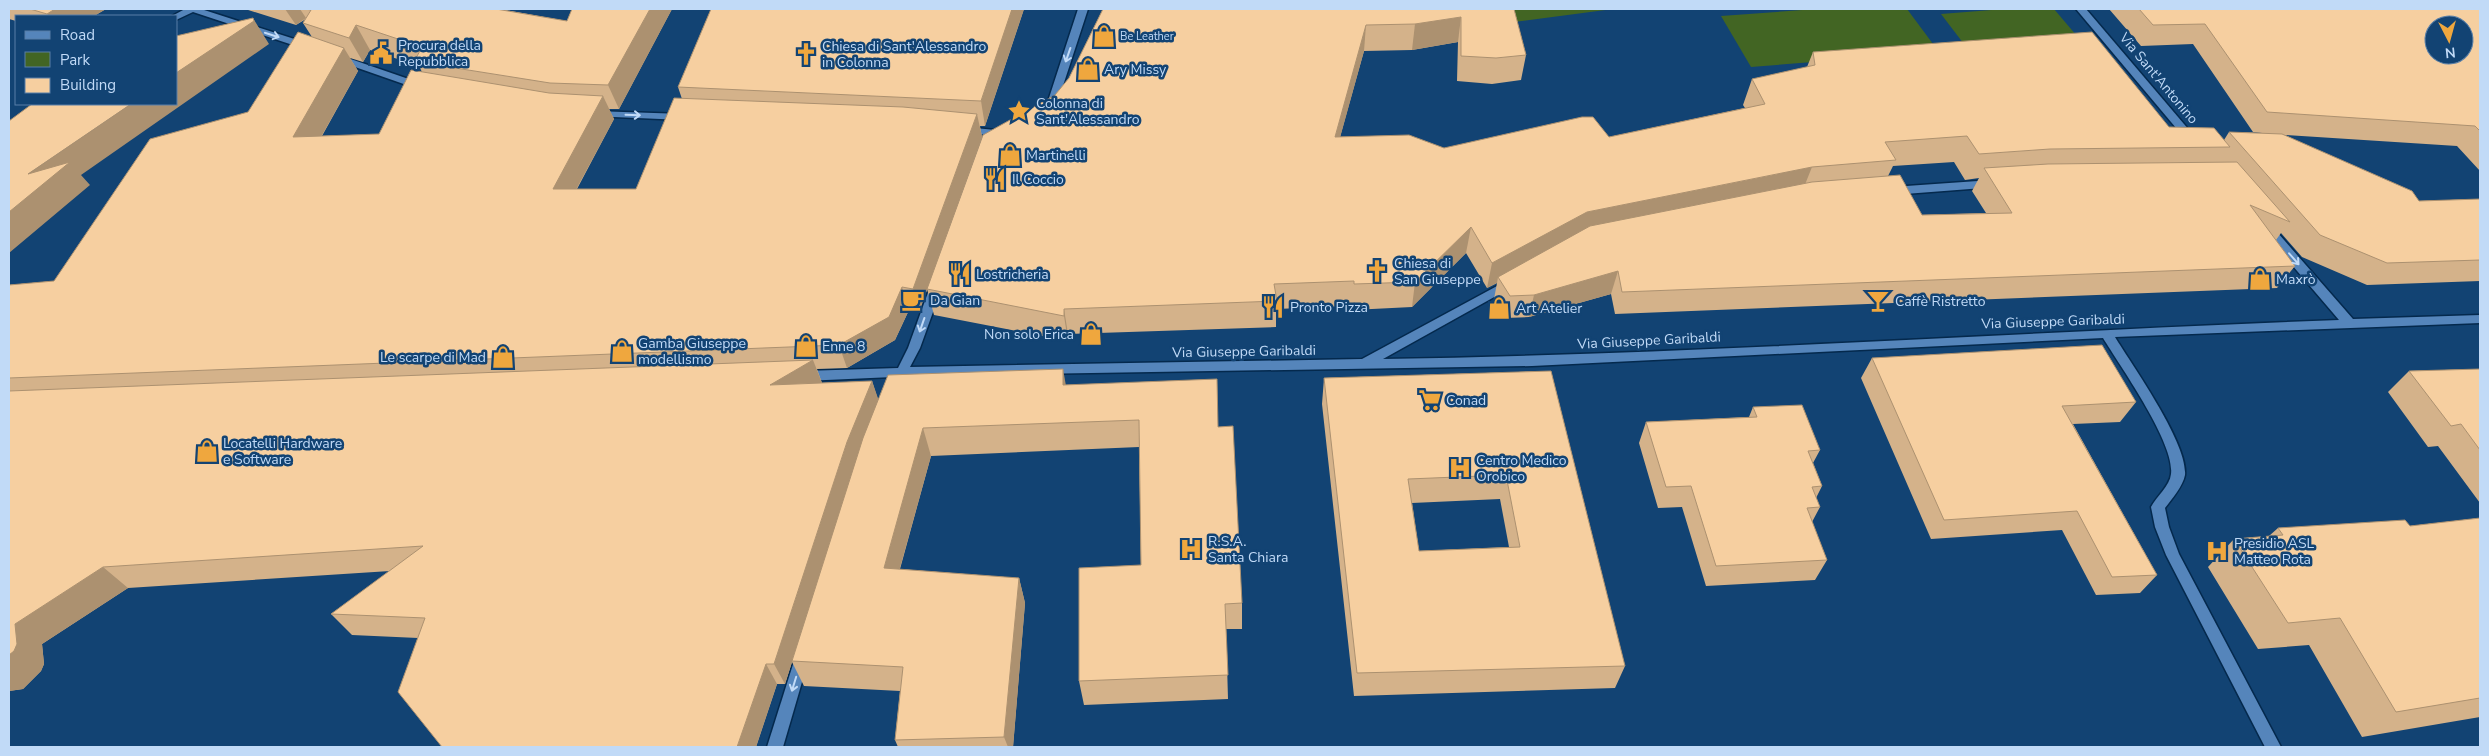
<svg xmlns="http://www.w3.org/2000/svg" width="2489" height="756" font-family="'Nunito Sans',sans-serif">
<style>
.green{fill:#426523}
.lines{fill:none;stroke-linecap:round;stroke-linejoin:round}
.minor-casing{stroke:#04294d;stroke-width:3}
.minor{fill:#5585bb;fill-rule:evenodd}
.wall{fill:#d4b28a;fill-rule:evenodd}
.shaded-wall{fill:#ac9170}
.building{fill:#f6cfa0;stroke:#ac9170;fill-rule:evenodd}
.oneway{stroke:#c1daf7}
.labels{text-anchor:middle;stroke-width:5;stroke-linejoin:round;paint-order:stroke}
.far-poi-label{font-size:11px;fill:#c1daf7;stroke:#124373;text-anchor:start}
.poi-label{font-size:14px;fill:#c1daf7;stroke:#124373;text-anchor:start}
.street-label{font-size:14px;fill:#c1daf7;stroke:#124373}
</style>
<rect width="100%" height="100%" fill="#124373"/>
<g class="green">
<path d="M 1453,9 L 1613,9 L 1506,23 Z"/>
<path d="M 1816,9 L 1907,9 L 1939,52 L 1751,67 L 1721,16 Z"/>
<path d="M 2004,9 L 2054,9 L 2082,42 L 1970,52 L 1941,14 Z"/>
</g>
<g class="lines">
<defs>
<g id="minor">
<path d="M 185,9 L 201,9 L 313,45 L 314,47 L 309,50 L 305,49 L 193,12 L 176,20 L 176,16 L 172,16 Z"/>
<path d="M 1078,9 L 1088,9 L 1058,101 L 1052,112 L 1044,112 L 1043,110 L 1048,101 Z"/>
<path d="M 2076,9 L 2086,9 L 2195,137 L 2196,139 L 2195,141 L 2187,141 Z"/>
<path d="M 339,55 L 426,85 L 427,87 L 426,89 L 418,89 L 335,60 L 335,56 Z"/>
<path d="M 594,111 L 684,114 L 689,117 L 684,120 L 590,116 L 589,114 Z"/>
<path d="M 964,127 L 996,130 L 1001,133 L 996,136 L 960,132 L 959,130 Z"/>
<path d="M 1992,180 L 1998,184 L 1996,187 L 1892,195 L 1886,191 L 1892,187 Z"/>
<path d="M 2266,223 L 2270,224 L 2353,319 L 2480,315 L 2480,323 L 2115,337 C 2132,365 2188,443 2185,475 C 2183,486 2172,499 2165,508 L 2169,527 L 2179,554 L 2281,747 L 2265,747 L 2166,555 L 2155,527 L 2151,507 C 2156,497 2170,486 2171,474 C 2175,443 2120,366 2103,338 L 1532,366 L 961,375 L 905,377 L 902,382 L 894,382 L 893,377 L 804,381 L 800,379 L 798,376 L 800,373 L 804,371 L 898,368 L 908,348 L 930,287 L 936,283 L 942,287 L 920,348 L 910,367 L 1362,359 L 1510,279 L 1514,280 L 1516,283 L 1514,286 L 1383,359 C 1702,354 2021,332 2339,320 L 2262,230 L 2260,227 L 2262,224 Z"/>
<path d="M 802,651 L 807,653 L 809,658 L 783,747 L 767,747 L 795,658 L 797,653 Z"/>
</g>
</defs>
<use href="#minor" class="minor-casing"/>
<use href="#minor" class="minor"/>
</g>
<g class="wall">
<path d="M 9,9 L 106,9 L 94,16 L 16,16 L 16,21 L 9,19 Z"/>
<path d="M 245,9 L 499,9 L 567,21 L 572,9 L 672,9 L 619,109 L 609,109 L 614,119 L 577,189 L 636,189 L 682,99 L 678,87 L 1024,9 L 985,126 L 980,126 L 982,137 L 919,312 L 909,310 L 895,340 L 847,368 L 817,369 L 822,383 L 872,381 L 878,400 L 1066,385 L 1218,427 L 1242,603 L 1242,629 L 1226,629 L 1228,699 L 1084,705 L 1079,681 L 1141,565 L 1139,447 L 931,456 L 900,569 L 1019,578 L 1025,603 L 1013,747 L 898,747 L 895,740 L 900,691 L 804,686 L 792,662 L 785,684 L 777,684 L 756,747 L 442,747 L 418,638 L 352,635 L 331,614 L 390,571 L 128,588 L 42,644 L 44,664 L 41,671 L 23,689 L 9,691 L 9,285 L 54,281 L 248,112 L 312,37 L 303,23 L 306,19 L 296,25 ZM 370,50 L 419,66 L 422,72 L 379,134 L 322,136 L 358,71 L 350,58 L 363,62 Z"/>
<path d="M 1103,9 L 1514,9 L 1526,55 L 1521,80 L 1492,84 L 1457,81 L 1458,42 L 1412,50 L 1364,51 L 1340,137 L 1444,148 L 1609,137 L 1745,108 L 1743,105 L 1752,79 L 1807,67 L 1813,52 L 2169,127 L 2224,140 L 2229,132 L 2262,133 L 2253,132 L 2193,44 L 2141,46 L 2109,9 L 2480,9 L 2480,171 L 2457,146 L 2285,135 L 2419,201 L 2480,199 L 2480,281 L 2367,285 L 2302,257 L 2281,233 L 2276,240 L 2295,266 L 2277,288 L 1615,314 L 1611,294 L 1529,317 L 1505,318 L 1494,299 L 1497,283 L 1487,288 L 1466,253 L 1412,307 L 1352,310 L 1351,306 L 1276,309 L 1276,327 L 1068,334 L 1068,341 L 934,315 L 927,289 L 1055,95 L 1069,78 ZM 1954,162 L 1965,180 L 1979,178 L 1972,191 L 1986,213 L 1922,215 L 1888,176 L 1893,166 Z"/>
<path d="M 1872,358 L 2136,402 L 2120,422 L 2073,424 L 2157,575 L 2140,593 L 2096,595 L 2062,530 L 1931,539 L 1861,378 Z"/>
<path d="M 2480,369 L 2480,503 L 2438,446 L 2428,447 L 2388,392 L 2409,371 Z"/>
<path d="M 1551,371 L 1625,666 L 1615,688 L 1354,696 L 1322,404 L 1324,378 ZM 1500,499 L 1509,547 L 1419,551 L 1412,503 Z"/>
<path d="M 1753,407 L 1820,450 L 1813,463 L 1822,486 L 1816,498 L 1820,507 L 1812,522 L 1827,560 L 1815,580 L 1706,586 L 1682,507 L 1658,508 L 1639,443 L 1646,422 L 1749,417 Z"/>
<path d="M 2480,518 L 2480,717 L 2362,737 L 2309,645 L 2258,649 L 2208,567 L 2234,539 L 2269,536 L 2278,528 L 2410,526 Z"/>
</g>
<g class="shaded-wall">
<path d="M 55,9 L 106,9 L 94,16 L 49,16 L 47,14 Z"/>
<path d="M 285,9 L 300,9 L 306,18 L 296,25 Z"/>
<path d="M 650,9 L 672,9 L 619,109 L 608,85 Z"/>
<path d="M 1012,9 L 1024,9 L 985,126 L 981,101 Z"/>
<path d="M 1461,17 L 1458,42 L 1412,50 L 1415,24 Z"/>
<path d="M 253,18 L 269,44 L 81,175 L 90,185 L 9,253 L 9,212 L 28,174 L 131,104 L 176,104 L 176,73 Z"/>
<path d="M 356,25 L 370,50 L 363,62 L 349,38 Z"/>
<path d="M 1366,25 L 1364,51 L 1333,163 L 1335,137 Z"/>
<path d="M 344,48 L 358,71 L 308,160 L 293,137 Z"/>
<path d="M 603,96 L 614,119 L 564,212 L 553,189 Z"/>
<path d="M 977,114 L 982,137 L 919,312 L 913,289 Z"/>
<path d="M 1812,167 L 1802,192 L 1498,277 L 1497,283 L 1487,288 L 1492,263 L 1587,212 Z"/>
<path d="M 1471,227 L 1466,253 L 1412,307 L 1415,282 Z"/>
<path d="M 1618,271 L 1611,294 L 1529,317 L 1534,295 Z"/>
<path d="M 902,287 L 909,310 L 895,340 L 847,368 L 839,345 Z"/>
<path d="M 1064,309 L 1068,334 L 1068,341 L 1064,316 Z"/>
<path d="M 813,360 L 822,383 L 770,385 Z"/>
<path d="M 1063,369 L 1068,397 L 1063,385 Z"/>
<path d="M 872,381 L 880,404 L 792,661 L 792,662 L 785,684 L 774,664 L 847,442 Z"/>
<path d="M 923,428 L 931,456 L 893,593 L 884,568 Z"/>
<path d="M 103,567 L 128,588 L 42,644 L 44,664 L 41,671 L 23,689 L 9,691 L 9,655 L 15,624 Z"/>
<path d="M 1019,578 L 1025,603 L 1013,747 L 1008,747 L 1004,737 Z"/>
<path d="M 766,664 L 777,684 L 756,747 L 737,747 Z"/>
</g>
<g class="building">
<path d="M 30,9 L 55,9 L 47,14 Z"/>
<path d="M 305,9 L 496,9 L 567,21 L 572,9 L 650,9 L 608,85 L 550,83 L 424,63 L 415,60 L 422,47 L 356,25 L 349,38 L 303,23 L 311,10 Z"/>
<path d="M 711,9 L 1012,9 L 981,101 L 678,87 Z"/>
<path d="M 1103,9 L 1514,9 L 1526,55 L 1496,58 L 1461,56 L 1461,17 L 1415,24 L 1366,25 L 1335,137 L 1409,135 L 1444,148 L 1582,117 L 1593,117 L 1609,137 L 1765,104 L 1752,79 L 1815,65 L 1813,52 L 2092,32 L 2169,127 L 2214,128 L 2230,147 L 2050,149 L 1979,154 L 1967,136 L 1885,142 L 1896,160 L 1812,167 L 1587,212 L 1492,263 L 1471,227 L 1415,282 L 1354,284 L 1354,281 L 1274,284 L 1277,301 L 1064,309 L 1064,316 L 927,289 L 983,135 L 1055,95 L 1069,78 Z"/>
<path d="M 2139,9 L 2480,9 L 2480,131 L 2475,126 L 2267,112 L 2205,24 L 2153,25 ZM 2434,25 L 2464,25 L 2464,55 L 2434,55 Z"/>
<path d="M 253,18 L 254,21 L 176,73 L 176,36 Z"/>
<path d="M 298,32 L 344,48 L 293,137 L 379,134 L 411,70 L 549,93 L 603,96 L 553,189 L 636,189 L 674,98 L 903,107 L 977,114 L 913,289 L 902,287 L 889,317 L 839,345 L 9,378 L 9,285 L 54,281 L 150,139 L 248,112 Z"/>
<path d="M 32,104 L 131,104 L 28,174 L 70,162 L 9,212 L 9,121 Z"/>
<path d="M 2229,132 L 2282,134 L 2412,191 L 2419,201 L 2480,199 L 2480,260 L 2387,263 L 2320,235 Z"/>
<path d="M 2237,162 L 2290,222 L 2250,205 L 2295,266 L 1622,292 L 1618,271 L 1534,295 L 1510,296 L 1498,277 L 1590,226 L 1812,182 L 1900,175 L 1922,215 L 2012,213 L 1984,168 L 2048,164 Z"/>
<path d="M 2102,345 L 2136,402 L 2062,406 L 2157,575 L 2112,577 L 2077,511 L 1944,520 L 1872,358 Z"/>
<path d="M 813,360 L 770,385 L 872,381 L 847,442 L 774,664 L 766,664 L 737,747 L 442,747 L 398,692 L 425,618 L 331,614 L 423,546 L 103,567 L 15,624 L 17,644 L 14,651 L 9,655 L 9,391 Z"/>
<path d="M 1063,369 L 1063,385 L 1217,379 L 1218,427 L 1233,426 L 1242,603 L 1225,604 L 1228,675 L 1079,681 L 1079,568 L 1141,565 L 1139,420 L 923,428 L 884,568 L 1019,578 L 1004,737 L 895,740 L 903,667 L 792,661 L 863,438 L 888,375 Z"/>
<path d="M 2480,369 L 2480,450 L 2461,424 L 2451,426 L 2409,371 Z"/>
<path d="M 1551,371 L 1625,666 L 1357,673 L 1324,378 ZM 1506,475 L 1520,547 L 1419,551 L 1408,479 Z"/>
<path d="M 1802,405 L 1820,450 L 1808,451 L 1822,486 L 1812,487 L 1820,507 L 1807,508 L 1827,560 L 1716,566 L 1691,486 L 1666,487 L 1646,422 L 1757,417 L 1753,407 Z"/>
<path d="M 2480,518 L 2480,698 L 2396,712 L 2340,618 L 2288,623 L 2234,539 L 2283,535 L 2278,528 L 2405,520 L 2410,526 Z"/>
</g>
<defs><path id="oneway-shaft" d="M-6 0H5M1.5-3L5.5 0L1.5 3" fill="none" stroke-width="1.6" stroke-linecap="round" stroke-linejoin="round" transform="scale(1.25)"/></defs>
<g class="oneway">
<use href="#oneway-shaft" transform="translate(272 35) rotate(18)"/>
<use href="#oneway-shaft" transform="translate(1068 55) rotate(109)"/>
<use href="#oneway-shaft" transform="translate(633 115) rotate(2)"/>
<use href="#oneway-shaft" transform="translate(2294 259) rotate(49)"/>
<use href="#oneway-shaft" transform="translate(922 325) rotate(109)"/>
<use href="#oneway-shaft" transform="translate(794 684) rotate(107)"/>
</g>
<defs>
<symbol id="shop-bare" viewBox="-9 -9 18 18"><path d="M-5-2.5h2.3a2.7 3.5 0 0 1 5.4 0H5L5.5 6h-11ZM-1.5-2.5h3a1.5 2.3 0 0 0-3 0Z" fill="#efa73e" stroke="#124373" stroke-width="2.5" paint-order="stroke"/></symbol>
<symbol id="civic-bare" viewBox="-9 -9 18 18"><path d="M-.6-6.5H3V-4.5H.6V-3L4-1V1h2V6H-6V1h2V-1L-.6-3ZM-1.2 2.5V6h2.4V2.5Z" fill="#efa73e" stroke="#124373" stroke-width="2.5" paint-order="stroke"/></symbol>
<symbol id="church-bare" viewBox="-9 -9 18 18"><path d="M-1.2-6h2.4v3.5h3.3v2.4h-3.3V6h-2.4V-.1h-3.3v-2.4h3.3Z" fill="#efa73e" stroke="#124373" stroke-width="2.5" paint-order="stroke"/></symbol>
<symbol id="sight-bare" viewBox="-9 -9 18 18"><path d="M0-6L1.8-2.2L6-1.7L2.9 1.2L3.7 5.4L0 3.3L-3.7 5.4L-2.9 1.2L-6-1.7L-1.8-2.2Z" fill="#efa73e" stroke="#124373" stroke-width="2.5" paint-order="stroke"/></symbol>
<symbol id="restaurant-bare" viewBox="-9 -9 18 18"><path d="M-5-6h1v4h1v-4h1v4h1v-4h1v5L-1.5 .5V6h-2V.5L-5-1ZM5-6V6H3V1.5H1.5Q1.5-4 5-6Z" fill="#efa73e" stroke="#124373" stroke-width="2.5" paint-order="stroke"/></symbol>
<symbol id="cafe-bare" viewBox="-9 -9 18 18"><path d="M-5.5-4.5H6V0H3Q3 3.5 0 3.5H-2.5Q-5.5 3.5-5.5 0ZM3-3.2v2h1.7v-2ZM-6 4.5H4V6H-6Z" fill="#efa73e" stroke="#124373" stroke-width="2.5" paint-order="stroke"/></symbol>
<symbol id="bar-bare" viewBox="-9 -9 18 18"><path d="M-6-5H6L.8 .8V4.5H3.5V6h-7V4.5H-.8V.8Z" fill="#efa73e" stroke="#124373" stroke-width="2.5" paint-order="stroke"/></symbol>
<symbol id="supermarket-bare" viewBox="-9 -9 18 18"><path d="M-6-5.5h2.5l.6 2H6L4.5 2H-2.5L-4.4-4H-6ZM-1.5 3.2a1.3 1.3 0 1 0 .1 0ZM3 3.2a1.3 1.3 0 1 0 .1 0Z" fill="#efa73e" stroke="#124373" stroke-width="2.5" paint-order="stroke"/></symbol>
<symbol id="hospital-bare" viewBox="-9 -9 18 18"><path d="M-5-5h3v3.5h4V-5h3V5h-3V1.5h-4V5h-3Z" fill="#efa73e" stroke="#124373" stroke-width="2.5" paint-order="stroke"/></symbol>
</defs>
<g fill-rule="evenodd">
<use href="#shop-bare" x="1088" y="20" width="32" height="32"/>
<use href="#civic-bare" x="365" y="37" width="32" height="32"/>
<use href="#church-bare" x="790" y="38" width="32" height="32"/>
<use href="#shop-bare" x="1072" y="53" width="32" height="32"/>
<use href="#sight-bare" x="1003" y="95" width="32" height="32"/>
<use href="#shop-bare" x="994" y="139" width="32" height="32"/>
<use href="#restaurant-bare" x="979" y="163" width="32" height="32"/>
<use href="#church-bare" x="1361" y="255" width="32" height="32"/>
<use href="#restaurant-bare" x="944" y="258" width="32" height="32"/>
<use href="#shop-bare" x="2244" y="263" width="32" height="32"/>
<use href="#cafe-bare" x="897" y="284" width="32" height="32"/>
<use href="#bar-bare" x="1862" y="285" width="32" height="32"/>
<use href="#restaurant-bare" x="1257" y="291" width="32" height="32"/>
<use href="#shop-bare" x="1483" y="292" width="32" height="32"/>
<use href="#shop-bare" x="1075" y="318" width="32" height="32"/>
<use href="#shop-bare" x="790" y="330" width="32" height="32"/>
<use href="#shop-bare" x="606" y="335" width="32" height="32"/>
<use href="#shop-bare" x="487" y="341" width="32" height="32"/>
<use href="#supermarket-bare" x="1414" y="384" width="32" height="32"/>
<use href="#shop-bare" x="191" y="435" width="32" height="32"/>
<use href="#hospital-bare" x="1444" y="452" width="32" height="32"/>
<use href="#hospital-bare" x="1175" y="533" width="32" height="32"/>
<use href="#hospital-bare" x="2201" y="535" width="32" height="32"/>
</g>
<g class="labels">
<g class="far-poi-label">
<text x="1120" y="40">Be Leather</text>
</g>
<g class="poi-label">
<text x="398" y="50">Procura della<tspan x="398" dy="16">Repubblica</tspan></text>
<text x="822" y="51">Chiesa di Sant'Alessandro<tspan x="822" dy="16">in Colonna</tspan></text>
<text x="1104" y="74">Ary Missy</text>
<text x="1036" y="108">Colonna di<tspan x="1036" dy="16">Sant'Alessandro</tspan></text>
<text x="1026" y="160">Martinelli</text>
<text x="1012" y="184">Il Coccio</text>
<text x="1394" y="268">Chiesa di<tspan x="1394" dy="16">San Giuseppe</tspan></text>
<text x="976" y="279">Lostricheria</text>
<text x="2276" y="284">Maxrò</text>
<text x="930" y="305">Da Gian</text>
<text x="1895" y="306">Caffè Ristretto</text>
<text x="1290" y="312">Pronto Pizza</text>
<text x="1516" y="313">Art Atelier</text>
<text x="1074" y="339" text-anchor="end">Non solo Erica</text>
<text x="638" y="348">Gamba Giuseppe<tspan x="638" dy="16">modellismo</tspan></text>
<text x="822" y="351">Enne 8</text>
<text x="486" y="362" text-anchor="end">Le scarpe di Mad</text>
<text x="1446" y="405">Conad</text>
<text x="223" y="448">Locatelli Hardware<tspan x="223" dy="16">e Software</tspan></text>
<text x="1476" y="465">Centro Medico<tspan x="1476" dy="16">Orobico</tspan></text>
<text x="1208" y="546">R.S.A.<tspan x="1208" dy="16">Santa Chiara</tspan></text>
<text x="2234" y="548">Presidio ASL<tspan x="2234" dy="16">Matteo Rota</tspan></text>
</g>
<g class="street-label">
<text transform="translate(2159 78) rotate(50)" y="5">Via Sant'Antonino</text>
<text transform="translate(2053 321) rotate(-2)" y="5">Via Giuseppe Garibaldi</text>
<text transform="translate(1649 340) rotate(-3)" y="5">Via Giuseppe Garibaldi</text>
<text transform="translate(1244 351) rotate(-1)" y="5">Via Giuseppe Garibaldi</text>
</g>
</g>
<rect width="2489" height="756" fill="none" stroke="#c1daf7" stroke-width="20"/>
<rect x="15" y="15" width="162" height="90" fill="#124373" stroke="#587fa8"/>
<rect x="25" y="31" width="25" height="8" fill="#5585bb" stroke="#587fa8"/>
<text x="60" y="40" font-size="15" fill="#c1daf7">Road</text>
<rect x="25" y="52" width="25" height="15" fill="#426523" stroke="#587fa8"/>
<text x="60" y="65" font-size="15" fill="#c1daf7">Park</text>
<rect x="25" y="78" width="25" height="15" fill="#f6cfa0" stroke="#587fa8"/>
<text x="60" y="90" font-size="15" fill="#c1daf7">Building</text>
<g transform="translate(2449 40) rotate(174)"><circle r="24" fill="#124373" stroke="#587fa8"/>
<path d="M0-4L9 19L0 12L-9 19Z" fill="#efa73e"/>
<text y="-8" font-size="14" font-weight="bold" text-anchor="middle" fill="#c1daf7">N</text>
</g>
</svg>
